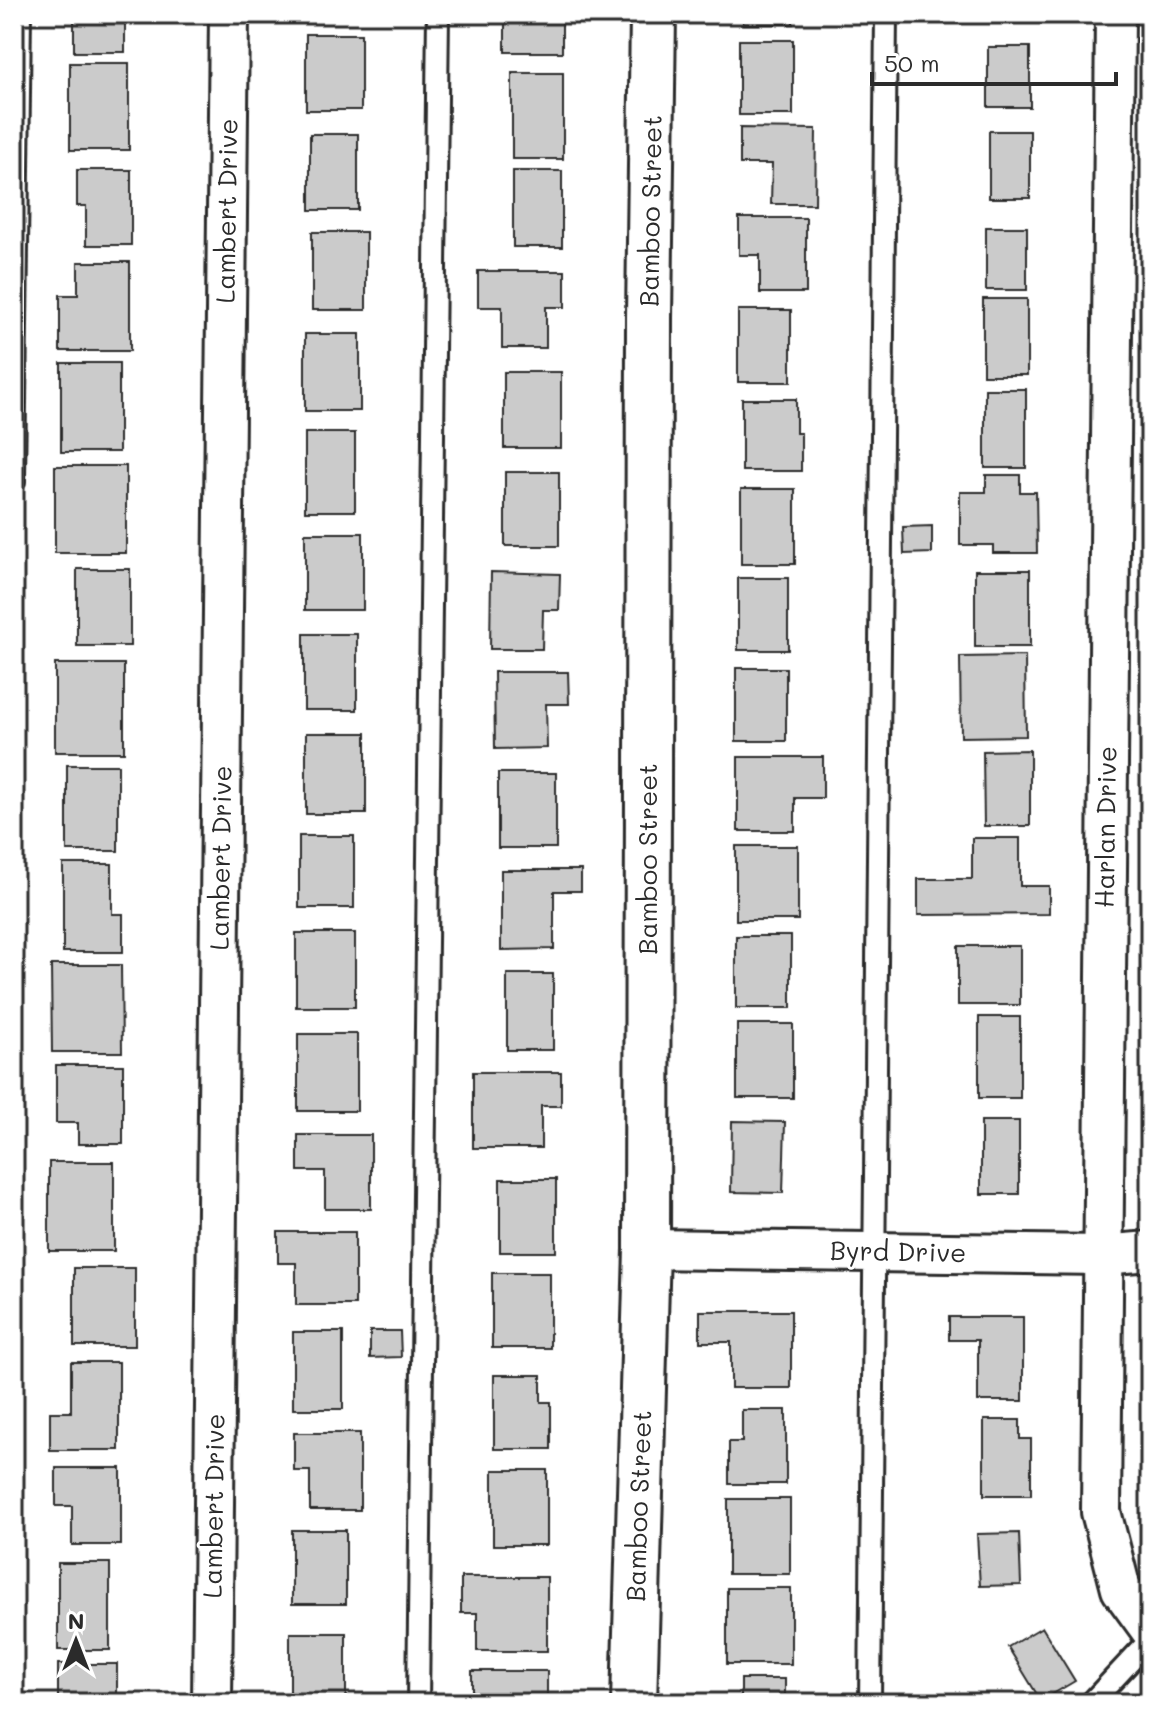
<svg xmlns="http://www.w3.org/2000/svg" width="1164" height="1717" font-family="Mali,sans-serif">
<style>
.building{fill:#cbcbcb;stroke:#2b2b2b;stroke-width:2}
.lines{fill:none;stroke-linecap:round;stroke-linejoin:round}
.lane-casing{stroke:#2b2b2b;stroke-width:26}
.street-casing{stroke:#2b2b2b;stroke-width:44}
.secondary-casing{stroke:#2b2b2b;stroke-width:50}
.lane{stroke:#fff;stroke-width:20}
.street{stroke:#fff;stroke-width:38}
.secondary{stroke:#fff;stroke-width:44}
.labels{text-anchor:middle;stroke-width:6;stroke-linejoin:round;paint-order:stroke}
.street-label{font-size:26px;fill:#2b2b2b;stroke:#fff}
</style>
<rect width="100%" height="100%" fill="#fff"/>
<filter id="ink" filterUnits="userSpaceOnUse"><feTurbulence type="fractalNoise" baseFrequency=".0125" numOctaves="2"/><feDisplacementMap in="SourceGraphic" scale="16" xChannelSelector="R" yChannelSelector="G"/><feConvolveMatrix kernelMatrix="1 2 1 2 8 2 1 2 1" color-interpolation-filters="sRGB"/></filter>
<g filter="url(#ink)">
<g class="building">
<rect x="74" y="14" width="51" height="38"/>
<rect x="505" y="14" width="57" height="38"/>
<rect x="743" y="14" width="50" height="10"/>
<rect x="306" y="34" width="55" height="76"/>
<rect x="739" y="40" width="54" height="75"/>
<rect x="988" y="47" width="42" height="60"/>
<rect x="70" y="63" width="59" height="87"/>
<rect x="512" y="73" width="51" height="86"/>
<path d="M 740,128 L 816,129 L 815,204 L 771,204 L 772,164 L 740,164 Z"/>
<rect x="989" y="131" width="41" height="67"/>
<rect x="310" y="134" width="48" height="76"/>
<path d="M 77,170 L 131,170 L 131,245 L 86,245 L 86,206 L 77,206 Z"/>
<rect x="513" y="171" width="49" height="76"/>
<path d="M 739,218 L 806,218 L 806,293 L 760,293 L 760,255 L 739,255 Z"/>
<rect x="986" y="227" width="41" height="63"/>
<rect x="312" y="232" width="54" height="78"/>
<path d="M 78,262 L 130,262 L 130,351 L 60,351 L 60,295 L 78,295 Z"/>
<path d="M 478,271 L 565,271 L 565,307 L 546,307 L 546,348 L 502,348 L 502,307 L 478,307 Z"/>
<rect x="983" y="299" width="44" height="76"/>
<rect x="738" y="310" width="53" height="72"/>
<rect x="305" y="334" width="55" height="77"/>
<rect x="61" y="363" width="58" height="89"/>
<rect x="504" y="372" width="57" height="76"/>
<rect x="985" y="389" width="41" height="79"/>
<path d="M 742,399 L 796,399 L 796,433 L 801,433 L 801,471 L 742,471 Z"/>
<rect x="305" y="433" width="50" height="78"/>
<rect x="55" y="466" width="71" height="87"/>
<rect x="505" y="472" width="54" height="74"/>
<path d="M 986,475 L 1020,475 L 1020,492 L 1036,492 L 1037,553 L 993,553 L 993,545 L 960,545 L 960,492 L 986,492 Z"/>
<rect x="741" y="489" width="54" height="75"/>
<path d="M 932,526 L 932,553 L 904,554 L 903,527 Z"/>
<rect x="305" y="533" width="58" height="77"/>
<rect x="77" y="569" width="53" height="77"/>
<rect x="975" y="570" width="55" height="77"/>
<path d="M 491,572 L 560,574 L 559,610 L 543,610 L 542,649 L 490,649 Z"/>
<rect x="738" y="578" width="50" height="72"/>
<rect x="304" y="634" width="53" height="76"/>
<path d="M 1025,656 L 1026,736 L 961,737 L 960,657 Z"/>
<rect x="55" y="664" width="69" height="88"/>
<rect x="736" y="668" width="50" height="73"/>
<path d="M 494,672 L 568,672 L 569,704 L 546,704 L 547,748 L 495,749 Z"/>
<rect x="306" y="733" width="60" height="81"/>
<path d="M 1030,750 L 1030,826 L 984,826 L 983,751 Z"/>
<path d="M 738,757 L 823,757 L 823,798 L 795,798 L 795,831 L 738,831 Z"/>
<rect x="67" y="765" width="51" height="86"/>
<rect x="498" y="773" width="58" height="75"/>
<rect x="299" y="836" width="55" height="72"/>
<path d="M 972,838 L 1020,838 L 1020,886 L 1049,886 L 1049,914 L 918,915 L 918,879 L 972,879 Z"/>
<rect x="736" y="846" width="62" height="74"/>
<path d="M 63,864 L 112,864 L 112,914 L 123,914 L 123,952 L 63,952 Z"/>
<path d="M 501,870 L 581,870 L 581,891 L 554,891 L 554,949 L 501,950 Z"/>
<rect x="296" y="933" width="59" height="74"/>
<rect x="736" y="936" width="55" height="72"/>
<rect x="958" y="946" width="62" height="59"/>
<path d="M 51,965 L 121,965 L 122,1052 L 52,1052 Z"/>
<rect x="507" y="974" width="46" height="76"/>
<rect x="979" y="1017" width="41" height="81"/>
<rect x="737" y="1024" width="56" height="74"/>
<rect x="298" y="1034" width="59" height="77"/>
<path d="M 56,1065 L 123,1065 L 123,1144 L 78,1144 L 78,1123 L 56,1123 Z"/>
<path d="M 473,1072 L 561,1072 L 561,1106 L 541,1106 L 541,1148 L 473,1148 Z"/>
<path d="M 732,1121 L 785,1122 L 783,1193 L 731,1192 Z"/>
<rect x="981" y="1121" width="38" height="73"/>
<path d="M 298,1135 L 371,1135 L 371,1209 L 325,1209 L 325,1171 L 298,1171 Z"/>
<rect x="49" y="1162" width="65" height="89"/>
<rect x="500" y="1179" width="56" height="73"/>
<path d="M 278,1232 L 355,1232 L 355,1305 L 296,1305 L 296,1263 L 278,1263 Z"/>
<rect x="74" y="1268" width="61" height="78"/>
<rect x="492" y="1273" width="58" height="75"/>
<path d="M 700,1311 L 791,1311 L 791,1388 L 731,1388 L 731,1342 L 700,1342 Z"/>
<path d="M 949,1317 L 1023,1317 L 1023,1401 L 978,1401 L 978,1340 L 949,1340 Z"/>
<path d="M 370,1331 L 400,1331 L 401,1357 L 370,1358 Z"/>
<rect x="293" y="1332" width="50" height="77"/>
<path d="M 71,1362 L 119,1362 L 119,1450 L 50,1450 L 50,1412 L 71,1412 Z"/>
<path d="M 494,1375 L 541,1375 L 541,1402 L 551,1402 L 551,1449 L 494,1449 Z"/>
<path d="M 742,1410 L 786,1410 L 786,1484 L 729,1484 L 729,1442 L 742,1442 Z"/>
<path d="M 984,1420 L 1020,1420 L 1020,1439 L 1031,1439 L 1031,1495 L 984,1495 Z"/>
<path d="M 294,1433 L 360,1433 L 360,1510 L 310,1510 L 310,1471 L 294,1471 Z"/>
<path d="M 56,1468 L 121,1468 L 121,1545 L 72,1545 L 72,1506 L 56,1506 Z"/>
<rect x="493" y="1470" width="54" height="75"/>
<rect x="728" y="1499" width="62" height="75"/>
<rect x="292" y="1530" width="54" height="74"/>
<path d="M 1019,1533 L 1021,1585 L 980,1586 L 977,1534 Z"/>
<rect x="58" y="1563" width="52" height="87"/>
<path d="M 461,1577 L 547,1577 L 547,1651 L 477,1651 L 477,1613 L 461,1613 Z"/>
<rect x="727" y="1588" width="64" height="76"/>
<path d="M 1042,1627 L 1075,1681 L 1041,1701 L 1008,1647 Z"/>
<rect x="290" y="1633" width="56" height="70"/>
<rect x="58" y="1664" width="59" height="39"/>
<rect x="472" y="1671" width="75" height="32"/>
<rect x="741" y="1679" width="44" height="24"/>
</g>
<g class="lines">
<defs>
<g id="lane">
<path d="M 14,481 L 20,14"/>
<path d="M 418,1703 L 438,14"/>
<path d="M 870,1703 L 886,14"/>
<path d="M 1091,1703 L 1150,1640"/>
</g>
<g id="street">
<path d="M 1115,14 L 1101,1512 L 1121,1589 L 1150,1629"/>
<path d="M 647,1249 L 1102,1255 L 1150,1251"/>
<path d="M 212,1703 L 229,14"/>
</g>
<path id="secondary" d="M 634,1703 L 647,1249 L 649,318 L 653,14"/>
</defs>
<use href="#lane" class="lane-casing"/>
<use href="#street" class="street-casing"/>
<use href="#secondary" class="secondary-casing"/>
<use href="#lane" class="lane"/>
<use href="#street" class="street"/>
<use href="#secondary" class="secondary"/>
</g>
</g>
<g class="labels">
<g class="street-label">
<text transform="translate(227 211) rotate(-89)" y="9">Lambert Drive</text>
<text transform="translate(651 211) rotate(-89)" y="9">Bamboo Street</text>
<text transform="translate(1106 827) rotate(-89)" y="9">Harlan Drive</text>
<text transform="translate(221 858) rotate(-89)" y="9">Lambert Drive</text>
<text transform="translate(648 859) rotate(-90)" y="9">Bamboo Street</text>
<text transform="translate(898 1252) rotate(1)" y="9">Byrd Drive</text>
<text transform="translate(214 1506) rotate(-89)" y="9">Lambert Drive</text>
<text transform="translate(639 1506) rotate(-88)" y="9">Bamboo Street</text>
</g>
</g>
<rect width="1164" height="1717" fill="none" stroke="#fff" stroke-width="48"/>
<rect x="24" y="24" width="1116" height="1669" fill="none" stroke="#2b2b2b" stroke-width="3" filter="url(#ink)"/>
<g transform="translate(76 1641)" stroke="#ffffff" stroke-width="6" paint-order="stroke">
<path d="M0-6L14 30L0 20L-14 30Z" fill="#2b2b2b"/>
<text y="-12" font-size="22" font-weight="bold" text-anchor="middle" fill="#2b2b2b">N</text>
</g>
<path d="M872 72v12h244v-12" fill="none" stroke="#2b2b2b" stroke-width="4"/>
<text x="884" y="72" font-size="24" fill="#2b2b2b" stroke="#ffffff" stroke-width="6" paint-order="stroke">50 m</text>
</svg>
